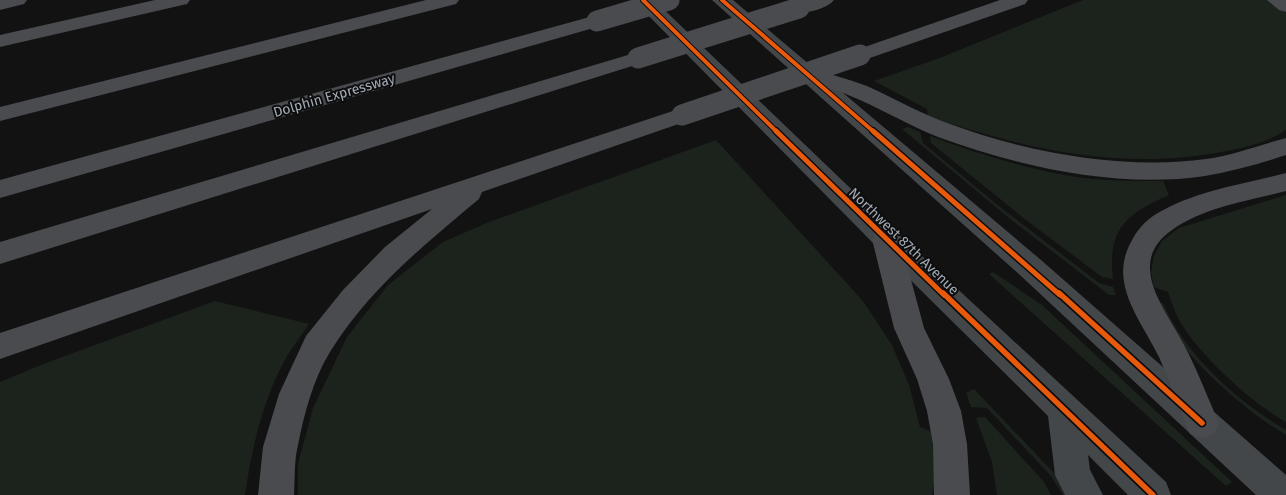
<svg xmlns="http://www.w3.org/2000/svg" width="1286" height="495" font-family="'Fira Sans',sans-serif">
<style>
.green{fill:#1c231d}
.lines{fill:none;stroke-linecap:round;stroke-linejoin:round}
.secondary{fill:#44474a;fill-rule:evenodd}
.motorway{fill:#494b4e;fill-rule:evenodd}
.motorway-bridge{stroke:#494b4e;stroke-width:21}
.cycleway-far2-casing{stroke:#0d0d0e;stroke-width:6}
.cycleway-far1-casing{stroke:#0d0d0e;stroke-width:8}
.cycleway-casing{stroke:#0d0d0e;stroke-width:9}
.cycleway-far2{stroke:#e8590c;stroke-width:4}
.cycleway-far1{stroke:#e8590c;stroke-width:5}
.cycleway{stroke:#e8590c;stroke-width:5.5}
.labels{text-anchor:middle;stroke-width:4;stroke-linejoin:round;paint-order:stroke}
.street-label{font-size:14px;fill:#a2abb5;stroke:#0d0d0e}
</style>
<rect width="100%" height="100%" fill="#121213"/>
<g class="green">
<path d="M 1083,0 L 1268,0 L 1286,13 L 1286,130 C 1269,142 1246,147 1226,151 C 1125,172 1024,149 928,116 L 927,109 L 874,81 L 937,59 Z"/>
<path d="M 908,127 L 920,132 L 923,143 L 995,203 L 1099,283 L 1113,287 L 1116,295 L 1109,295 L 1009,218 L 902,129 Z"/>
<path d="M 930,136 C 976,153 1022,168 1070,176 C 1101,181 1132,181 1163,181 L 1169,195 C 1126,214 1107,229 1113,279 L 1102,277 L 1026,220 L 931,143 Z"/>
<path d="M 716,140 L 863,301 L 892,345 L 909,385 L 920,427 L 932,432 L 936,475 L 932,495 L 298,495 L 298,464 L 313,408 L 347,337 L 388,285 L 443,242 L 489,222 Z"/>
<path d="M 1286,195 L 1286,422 C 1250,402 1194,351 1176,314 C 1173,307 1171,299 1168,292 L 1154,287 L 1151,272 L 1154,256 L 1162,241 L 1179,228 Z"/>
<path d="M 993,272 L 1042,305 L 1232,482 L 1226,486 L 989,274 Z"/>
<path d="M 215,301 L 309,324 C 302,335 294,345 287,356 C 263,399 252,447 245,495 L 0,495 L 0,382 L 46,363 Z"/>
<path d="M 1158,302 L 1163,303 C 1185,355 1238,402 1286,430 L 1286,435 C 1250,414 1199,370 1176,336 C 1169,325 1164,313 1158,302 Z"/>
<path d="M 974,389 L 1055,474 L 1069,495 L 1063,495 L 1051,476 L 987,408 L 971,407 L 966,393 Z"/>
<path d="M 985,417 L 1044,482 L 1051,495 L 997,495 L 992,462 L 976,418 Z"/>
</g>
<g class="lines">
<g class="secondary">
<path d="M 633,0 L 654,0 L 896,232 L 1166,482 L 1171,495 L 1128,495 L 1088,455 L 1090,470 L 1103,495 L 1065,495 L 1055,475 L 1048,416 L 876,246 Z"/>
<path d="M 712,0 L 733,0 L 1041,260 L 1286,475 L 1286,495 L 1256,495 L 1021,276 Z"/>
</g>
<g class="motorway">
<path d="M 0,0 L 27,0 L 24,4 L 0,10 Z"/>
<path d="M 155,0 L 190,0 L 187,4 L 0,47 L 0,35 Z"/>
<path d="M 426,0 L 459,0 L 456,4 L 0,121 L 0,107 Z"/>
<path d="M 805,0 L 834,0 C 827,9 803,15 792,12 L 789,8 L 792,4 Z"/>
<path d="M 1000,0 L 1028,0 L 1025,4 L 867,59 L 860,61 L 853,59 L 850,55 L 853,51 Z"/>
<path d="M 1267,0 L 1286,0 L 1286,12 L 1279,10 Z"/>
<path d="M 597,15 L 604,17 L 607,21 L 604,25 L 0,198 L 0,180 Z"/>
<path d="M 638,52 L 645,54 L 648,58 L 645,62 L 0,264 L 0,242 Z"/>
<path d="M 809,69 C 828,73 848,79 867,86 C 896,99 923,115 953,125 C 1029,153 1125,170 1206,159 C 1234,155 1259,145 1286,138 L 1286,155 C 1259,164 1233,171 1205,176 C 1117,189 1020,167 938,137 C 907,125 879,107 848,95 C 833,88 817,85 801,80 L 798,75 L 801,70 Z"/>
<path d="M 682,108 L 690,110 L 693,115 L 690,120 L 482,192 L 479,199 C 424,245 368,290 330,352 C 313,379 304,415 298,445 C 294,461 295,479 294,495 L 258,495 L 263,447 L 279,394 L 306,336 L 343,290 L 385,247 L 432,209 L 0,359 L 0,333 Z"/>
<path d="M 1286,173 L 1286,191 C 1248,201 1204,207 1172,230 C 1125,263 1165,308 1183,343 C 1197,369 1207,396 1219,423 L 1214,434 L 1202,438 L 1190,434 C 1179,409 1170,382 1159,357 C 1141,320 1108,284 1131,242 C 1137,230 1145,221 1156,214 C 1194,191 1243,184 1286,173 Z"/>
<path d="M 886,229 L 896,232 L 900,239 L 924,328 L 949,379 L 961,411 L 967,444 L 970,495 L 934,495 L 933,444 L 927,411 L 917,379 L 894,328 L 872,239 L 876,232 Z"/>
</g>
<g class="motorway-bridge">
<path d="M 597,21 L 669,0"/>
<path d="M 638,58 L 799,8"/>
<path d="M 682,115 L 860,55"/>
</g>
<defs>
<g id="cycleway-far2">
<path d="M 643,0 L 777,132"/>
<path d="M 722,0 L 874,132"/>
</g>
<g id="cycleway-far1">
<path d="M 776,131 L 944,295"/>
<path d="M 873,131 L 1060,295"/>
</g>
<g id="cycleway">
<path d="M 943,293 L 1153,495"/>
<path d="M 1059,293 L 1202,423"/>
</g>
</defs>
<use href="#cycleway-far2" class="cycleway-far2-casing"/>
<use href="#cycleway-far1" class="cycleway-far1-casing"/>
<use href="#cycleway" class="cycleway-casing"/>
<use href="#cycleway-far2" class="cycleway-far2"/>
<use href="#cycleway-far1" class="cycleway-far1"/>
<use href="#cycleway" class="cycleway"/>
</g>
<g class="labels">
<g class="street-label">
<text transform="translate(334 95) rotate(-16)" y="5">Dolphin Expressway</text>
<text transform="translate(904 241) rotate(44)" y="5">Northwest 87th Avenue</text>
</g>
</g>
</svg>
